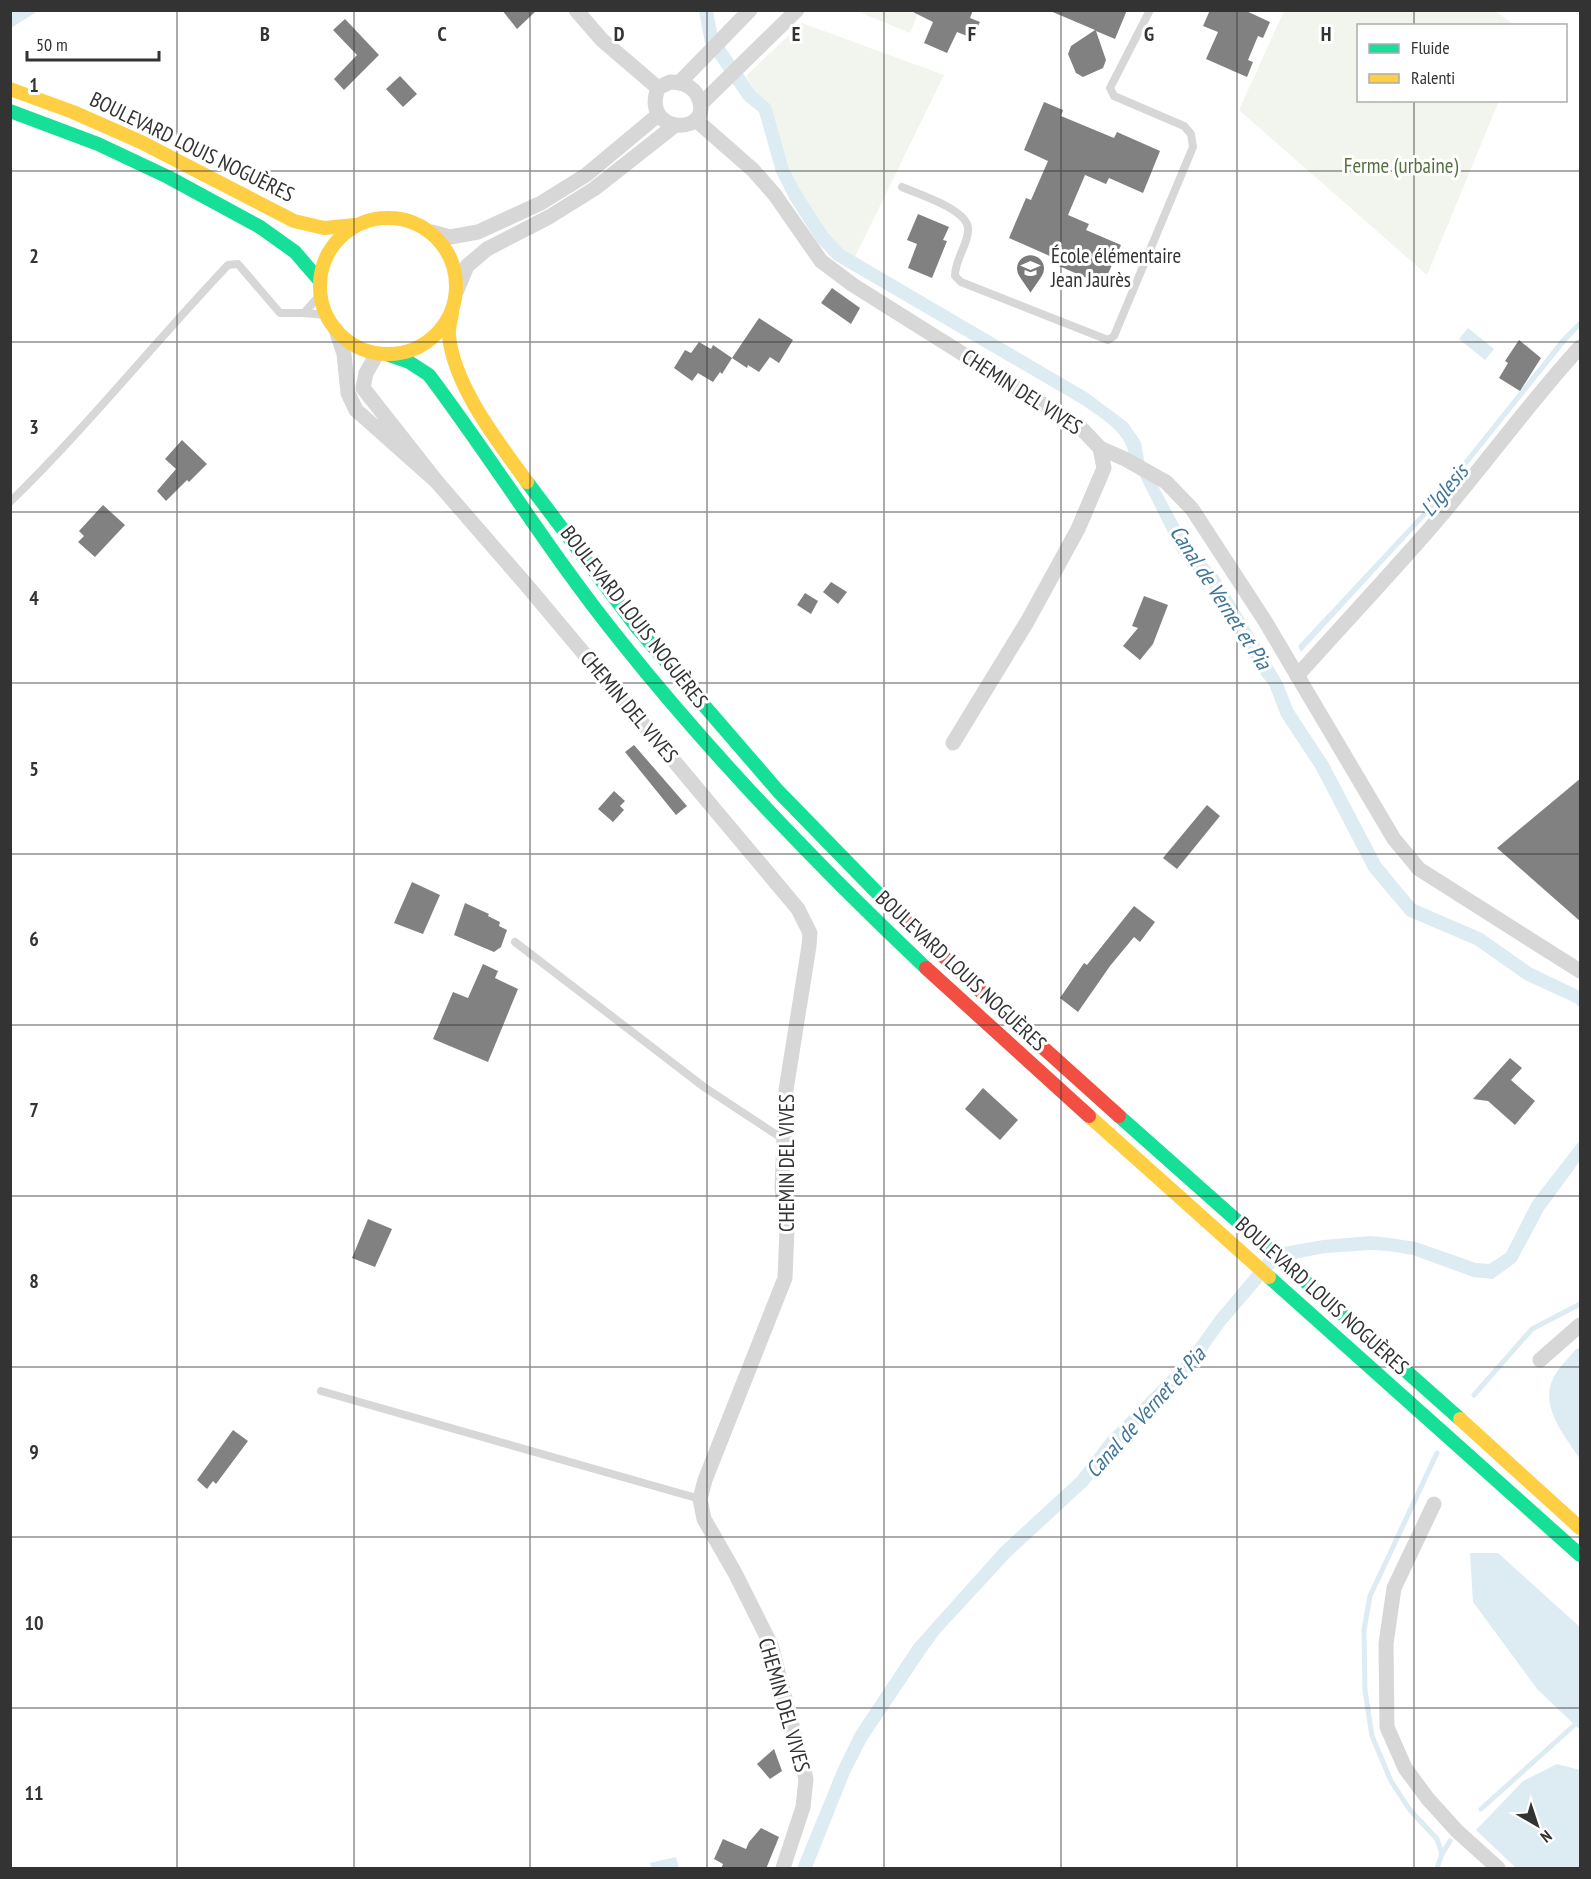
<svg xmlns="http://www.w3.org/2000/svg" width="1591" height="1879" font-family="'PT Sans Narrow',sans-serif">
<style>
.green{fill:#f1f5ed}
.water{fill:#ddebf3}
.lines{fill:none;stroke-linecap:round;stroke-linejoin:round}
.stream{stroke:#ddebf3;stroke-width:5}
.building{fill:#818181}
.lane{stroke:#d7d7d7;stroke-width:8}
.street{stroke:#d7d7d7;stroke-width:15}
.fast{stroke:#16e098;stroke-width:14}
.slow{stroke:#ffcf43;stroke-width:14}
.jam{stroke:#f24e42;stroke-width:14}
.grid{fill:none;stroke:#333;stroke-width:1.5;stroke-opacity:0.55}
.labels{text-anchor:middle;stroke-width:6;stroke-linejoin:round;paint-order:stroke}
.street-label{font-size:21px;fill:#333;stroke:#fff}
.park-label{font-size:21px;fill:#56703f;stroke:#fff}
.poi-label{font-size:21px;fill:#333;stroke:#fff;text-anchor:start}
.water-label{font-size:22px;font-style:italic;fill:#3f7597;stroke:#fff}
.grid-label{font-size:20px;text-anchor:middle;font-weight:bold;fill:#333;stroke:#fff;stroke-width:6;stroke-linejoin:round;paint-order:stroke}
</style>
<rect width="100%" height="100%" fill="#fff"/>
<g class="green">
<path d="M 857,11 L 919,11 L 910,33 Z"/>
<path d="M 1284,11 L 1495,11 L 1515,25 L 1358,26 L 1358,100 L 1499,101 L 1427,275 L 1239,110 Z"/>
<path d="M 802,23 L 944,75 L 855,257 L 844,250 L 828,233 L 802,193 L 789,167 L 771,105 L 755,91 L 746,76 Z"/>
</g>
<g class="water">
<path d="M 11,11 L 11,10 L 38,11 L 11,28 Z"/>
<path d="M 699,11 L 713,11 L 718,37 L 755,91 L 771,105 L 789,168 L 802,193 L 828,233 L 844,250 L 1088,393 L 1128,423 L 1141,442 L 1144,460 L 1190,545 L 1218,575 L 1283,683 L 1293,709 L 1328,762 L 1381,863 L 1415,904 L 1482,933 L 1532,968 L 1580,991 L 1580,1008 L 1575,1003 L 1525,980 L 1475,945 L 1407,916 L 1369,871 L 1316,769 L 1281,716 L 1269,685 L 1258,671 L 1207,584 L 1178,553 L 1129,454 C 1125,431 1098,416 1081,404 L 834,260 L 817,242 L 790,200 L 776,172 L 759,112 L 744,100 L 705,43 Z"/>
<path d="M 1580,320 L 1580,327 L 1566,342 L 1428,514 L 1301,652 L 1298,646 L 1424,511 L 1562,338 Z"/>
<path d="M 1468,328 L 1494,349 L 1485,360 L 1459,339 Z"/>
<path d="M 1580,1140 L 1580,1161 L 1544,1210 L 1516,1262 L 1493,1279 L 1473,1277 L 1413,1255 L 1388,1251 L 1371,1250 L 1325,1253 L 1279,1262 L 1225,1325 L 1195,1367 L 1117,1447 L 1087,1486 L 1011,1556 L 940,1633 L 926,1652 L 867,1740 L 850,1773 L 812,1868 L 797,1868 L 838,1768 L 855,1733 L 914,1644 L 1001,1547 L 1077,1477 L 1107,1438 L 1185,1359 L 1215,1317 L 1272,1249 L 1323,1240 L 1371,1236 L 1390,1238 L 1416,1242 L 1476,1263 L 1489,1264 L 1506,1253 L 1532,1202 Z"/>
<path d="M 1580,1348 L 1580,1459 C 1565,1436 1537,1404 1555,1375 C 1560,1366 1569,1358 1576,1349 Z"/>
<path d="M 1470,1553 L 1498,1553 L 1580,1627 L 1580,1730 L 1538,1690 L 1473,1602 Z"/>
<path d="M 1557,1764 L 1580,1770 L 1580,1868 L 1516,1868 L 1476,1830 L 1523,1781 Z"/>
<path d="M 676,1857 L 679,1868 L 651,1868 L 650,1863 Z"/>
</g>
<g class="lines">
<g class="stream">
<path d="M 1474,1395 L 1532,1329 L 1580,1304"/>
<path d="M 1437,1453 L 1370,1596 L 1364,1630 L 1365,1690 L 1372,1736 L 1391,1781 L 1410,1810 L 1437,1839 L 1442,1854"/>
<path d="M 1481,1809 L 1580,1720"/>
<path d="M 1437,1868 L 1442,1854 L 1450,1841"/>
</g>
</g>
<g class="building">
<path d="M 502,10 L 537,10 L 517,29 Z"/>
<path d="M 909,10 L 973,10 L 970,18 L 980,22 L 972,38 L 957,32 L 947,53 L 924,43 L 933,22 Z"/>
<path d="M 1048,10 L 1127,10 L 1115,39 L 1096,31 L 1106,60 L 1103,68 L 1083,77 L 1076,73 L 1068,54 L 1071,46 L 1095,30 Z"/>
<path d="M 1210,10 L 1244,10 L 1270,22 L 1263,38 L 1258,36 L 1248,60 L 1253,62 L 1247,77 L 1206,59 L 1218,32 L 1203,26 Z"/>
<path d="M 345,19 L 379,55 L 344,90 L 334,79 L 357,55 L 333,30 Z"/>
<path d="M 400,76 L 417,94 L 403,107 L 386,89 Z"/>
<path d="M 1044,102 L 1063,110 L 1061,116 L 1114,138 L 1117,132 L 1160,151 L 1143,193 L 1109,178 L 1106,184 L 1085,175 L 1068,215 L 1089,224 L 1086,230 L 1121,245 L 1103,285 L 1059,266 L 1061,261 L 1009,238 L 1026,198 L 1031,200 L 1048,161 L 1024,150 Z"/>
<path d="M 918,214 L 949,227 L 943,240 L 947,241 L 932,278 L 908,268 L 917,244 L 907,240 Z"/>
<path d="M 832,288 L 860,308 L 851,324 L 821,303 Z"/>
<path d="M 759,318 L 793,340 L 779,363 L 770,357 L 759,372 L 748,365 L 747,368 L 732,358 Z"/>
<path d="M 1519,340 L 1541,358 L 1520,391 L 1499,378 L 1508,363 L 1505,361 Z"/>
<path d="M 699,342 L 711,349 L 713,345 L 732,358 L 722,374 L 720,372 L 713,382 L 698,373 L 692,381 L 674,368 L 685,350 L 691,353 Z"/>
<path d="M 182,440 L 207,464 L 189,482 L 187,480 L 166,501 L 157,491 L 176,469 L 165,459 Z"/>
<path d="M 103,505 L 125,525 L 95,557 L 78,542 L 84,536 L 79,531 Z"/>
<path d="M 831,582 L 847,592 L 838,604 L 823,592 Z"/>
<path d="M 805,593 L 818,601 L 811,614 L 797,605 Z"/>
<path d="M 1144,596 L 1168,605 L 1153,644 L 1140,660 L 1123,646 L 1138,628 L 1132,626 Z"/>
<path d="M 634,745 L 687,806 L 676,815 L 625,752 Z"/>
<path d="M 1581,778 L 1581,922 L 1497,848 Z"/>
<path d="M 614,791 L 625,801 L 620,806 L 624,810 L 613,822 L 598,809 Z"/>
<path d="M 1207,805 L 1220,816 L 1177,869 L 1163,858 Z"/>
<path d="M 412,882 L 440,895 L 423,934 L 394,923 Z"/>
<path d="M 465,903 L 489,914 L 488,916 L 500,922 L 499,926 L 507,930 L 501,947 L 494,952 L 454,935 Z"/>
<path d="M 1134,906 L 1155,922 L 1140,942 L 1134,937 L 1110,966 L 1078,1012 L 1060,998 L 1084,963 L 1087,965 Z"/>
<path d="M 483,964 L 498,971 L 495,978 L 518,989 L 488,1062 L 433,1039 L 453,992 L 468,998 Z"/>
<path d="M 1510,1058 L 1522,1068 L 1511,1080 L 1535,1101 L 1515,1125 L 1488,1101 L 1473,1099 Z"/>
<path d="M 983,1088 L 1018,1120 L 1000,1140 L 965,1109 Z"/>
<path d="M 368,1219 L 392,1229 L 375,1267 L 352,1258 Z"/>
<path d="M 233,1430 L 248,1441 L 216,1484 L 213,1481 L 207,1489 L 197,1480 Z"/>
<path d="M 774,1749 L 782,1771 L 770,1779 L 757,1764 Z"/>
<path d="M 761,1828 L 779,1837 L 766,1869 L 721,1869 L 723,1864 L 714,1859 L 723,1839 L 746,1849 L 749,1842 Z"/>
</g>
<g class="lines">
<g class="lane">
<path d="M 902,187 C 918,194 971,210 968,231 C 967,247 955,259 955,276 L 961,282 L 1108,340 L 1114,336 L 1193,147 L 1191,134 L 1184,126 L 1114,96 L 1110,88 L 1150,10"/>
<path d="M 304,313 L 320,295"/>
<path d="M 10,502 C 87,427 154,343 228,265 L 238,264 L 280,313 L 304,313 L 326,315"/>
<path d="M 515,942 L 704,1087 L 783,1139"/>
<path d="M 321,1391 L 700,1499"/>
</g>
<g class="street">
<path d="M 576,10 L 602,40 L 658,88"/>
<path d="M 670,82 C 681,82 693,86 698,97 C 716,136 640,136 658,88 Z"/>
<path d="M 680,82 L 750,10"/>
<path d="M 701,104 L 797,10"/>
<path d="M 696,120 L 753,170 L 775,195 L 821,261 L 853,285 L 1081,428 L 1100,448 L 1104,468 L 1078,529 L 1027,622 L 953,743"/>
<path d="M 432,232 L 450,237 L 478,232 L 541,203 L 586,175 L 658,115"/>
<path d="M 457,290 L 467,266 L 487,249 L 549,217 L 594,189 L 674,126"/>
<path d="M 336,330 L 344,354 L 348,393 L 356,410 L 437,482 L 363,388 L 366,373 L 377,354"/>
<path d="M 1100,448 L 1125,459 L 1166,482 L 1192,509 L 1265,621 L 1394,839 L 1419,869 L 1580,971"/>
<path d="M 437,482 L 529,588 L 798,909 L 810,933 L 809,946 L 786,1090 L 782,1188 L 787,1229 L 785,1278 L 705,1480 L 700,1499 L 704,1519 L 735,1573 L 771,1645 L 806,1779 L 803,1807 L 783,1868"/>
<path d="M 1297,676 C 1340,628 1384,581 1426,533 C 1479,473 1526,406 1580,347"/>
<path d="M 1540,1360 L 1580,1325"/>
<path d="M 1434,1504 L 1394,1588 L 1386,1644 L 1387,1727 L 1405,1768 L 1428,1799 L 1457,1831 L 1498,1868"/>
</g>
<g class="fast">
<path d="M 10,111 L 98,144 L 168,177 L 260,227 L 295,252 L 320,281"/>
<path d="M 386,354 L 409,362 L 429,375 C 495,463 553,558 623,644 C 715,759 818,866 926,968"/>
<path d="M 527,482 L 638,629 L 778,791 L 890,906"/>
<path d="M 1119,1116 L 1460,1419"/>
<path d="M 1269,1277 L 1580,1555"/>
</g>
<g class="slow">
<path d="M 10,89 L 73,112 L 141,142 L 294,221 L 324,228 L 355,225"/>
<circle cx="388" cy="286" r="68"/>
<path d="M 452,313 C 451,320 448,329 449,336 C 454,386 498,442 527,482"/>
<path d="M 1089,1116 L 1269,1277"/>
<path d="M 1460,1419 L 1580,1528"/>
</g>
<g class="jam">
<path d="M 890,906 L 978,989 L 1119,1116"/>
<path d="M 926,968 L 1089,1116"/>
</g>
</g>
<path class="grid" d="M 177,10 L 177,1868M 354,10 L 354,1868M 530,10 L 530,1868M 707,10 L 707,1868M 884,10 L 884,1868M 1061,10 L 1061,1868M 1237,10 L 1237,1868M 1414,10 L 1414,26M 1414,100 L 1414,1868M 10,171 L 1580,171M 10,342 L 1580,342M 10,512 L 1580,512M 10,683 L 1580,683M 10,854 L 1580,854M 10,1025 L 1580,1025M 10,1196 L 1580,1196M 10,1367 L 1580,1367M 10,1537 L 1580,1537M 10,1708 L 1580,1708"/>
<defs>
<symbol id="school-pin" viewBox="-11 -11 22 30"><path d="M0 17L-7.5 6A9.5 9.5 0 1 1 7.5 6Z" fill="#7a7a7a" stroke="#fff"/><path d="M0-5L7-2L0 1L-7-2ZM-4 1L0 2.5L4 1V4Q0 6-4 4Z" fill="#fff"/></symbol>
</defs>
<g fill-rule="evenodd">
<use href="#school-pin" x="1014" y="252" width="33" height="45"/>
</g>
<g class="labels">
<g class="street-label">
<text transform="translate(192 147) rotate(26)" y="7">BOULEVARD LOUIS NOGUÈRES</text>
<text transform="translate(1022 392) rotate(33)" y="7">CHEMIN DEL VIVES</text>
<text transform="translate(634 617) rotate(52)" y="7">BOULEVARD LOUIS NOGUÈRES</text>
<text transform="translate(629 707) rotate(50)" y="7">CHEMIN DEL VIVES</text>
<text transform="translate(961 971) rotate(43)" y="7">BOULEVARD LOUIS NOGUÈRES</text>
<text transform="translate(787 1163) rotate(-90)" y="7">CHEMIN DEL VIVES</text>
<text transform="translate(1322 1296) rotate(42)" y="7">BOULEVARD LOUIS NOGUÈRES</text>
<text transform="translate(784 1705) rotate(74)" y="7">CHEMIN DEL VIVES</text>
</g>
<g class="park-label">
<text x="1401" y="173">Ferme (urbaine)</text>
</g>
<g class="poi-label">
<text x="1051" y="263">École élémentaire<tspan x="1051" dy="24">Jean Jaurès</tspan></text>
</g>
<g class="water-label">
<text transform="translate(1444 490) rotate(-50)" y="8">L'Iglesis</text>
<text transform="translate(1221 597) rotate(57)" y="8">Canal de Vernet et Pia</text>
<text transform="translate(1145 1412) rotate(-48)" y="8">Canal de Vernet et Pia</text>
</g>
</g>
<g class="grid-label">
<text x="265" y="41">B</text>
<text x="442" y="41">C</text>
<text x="619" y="41">D</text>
<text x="796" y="41">E</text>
<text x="972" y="41">F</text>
<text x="1149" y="41">G</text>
<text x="1326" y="41">H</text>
<text x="34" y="92">1</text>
<text x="34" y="263">2</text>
<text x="34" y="434">3</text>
<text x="34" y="605">4</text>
<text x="34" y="776">5</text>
<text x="34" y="946">6</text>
<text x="34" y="1117">7</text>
<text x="34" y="1288">8</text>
<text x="34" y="1459">9</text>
<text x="34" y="1630">10</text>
<text x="34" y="1800">11</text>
</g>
<rect width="1591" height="1879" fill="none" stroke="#333333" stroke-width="24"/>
<rect x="1357" y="24" width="210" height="78" fill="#ffffff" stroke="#adadad" stroke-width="1.5"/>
<rect x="1369" y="44" width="30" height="9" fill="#16e098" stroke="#adadad" stroke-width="1.5"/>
<text x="1411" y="54" font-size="18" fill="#333333">Fluide</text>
<rect x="1369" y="74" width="30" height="9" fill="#ffcf43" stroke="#adadad" stroke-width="1.5"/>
<text x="1411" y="84" font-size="18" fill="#333333">Ralenti</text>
<g transform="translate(1537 1825) rotate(141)" stroke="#ffffff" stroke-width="4.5" paint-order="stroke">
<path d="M0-4.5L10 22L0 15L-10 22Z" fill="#333333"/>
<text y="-9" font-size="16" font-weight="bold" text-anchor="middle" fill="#333333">N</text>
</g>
<path d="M27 51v9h132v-9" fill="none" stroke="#333333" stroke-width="3"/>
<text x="36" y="51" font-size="18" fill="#333333" stroke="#ffffff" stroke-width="4.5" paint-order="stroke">50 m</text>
</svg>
